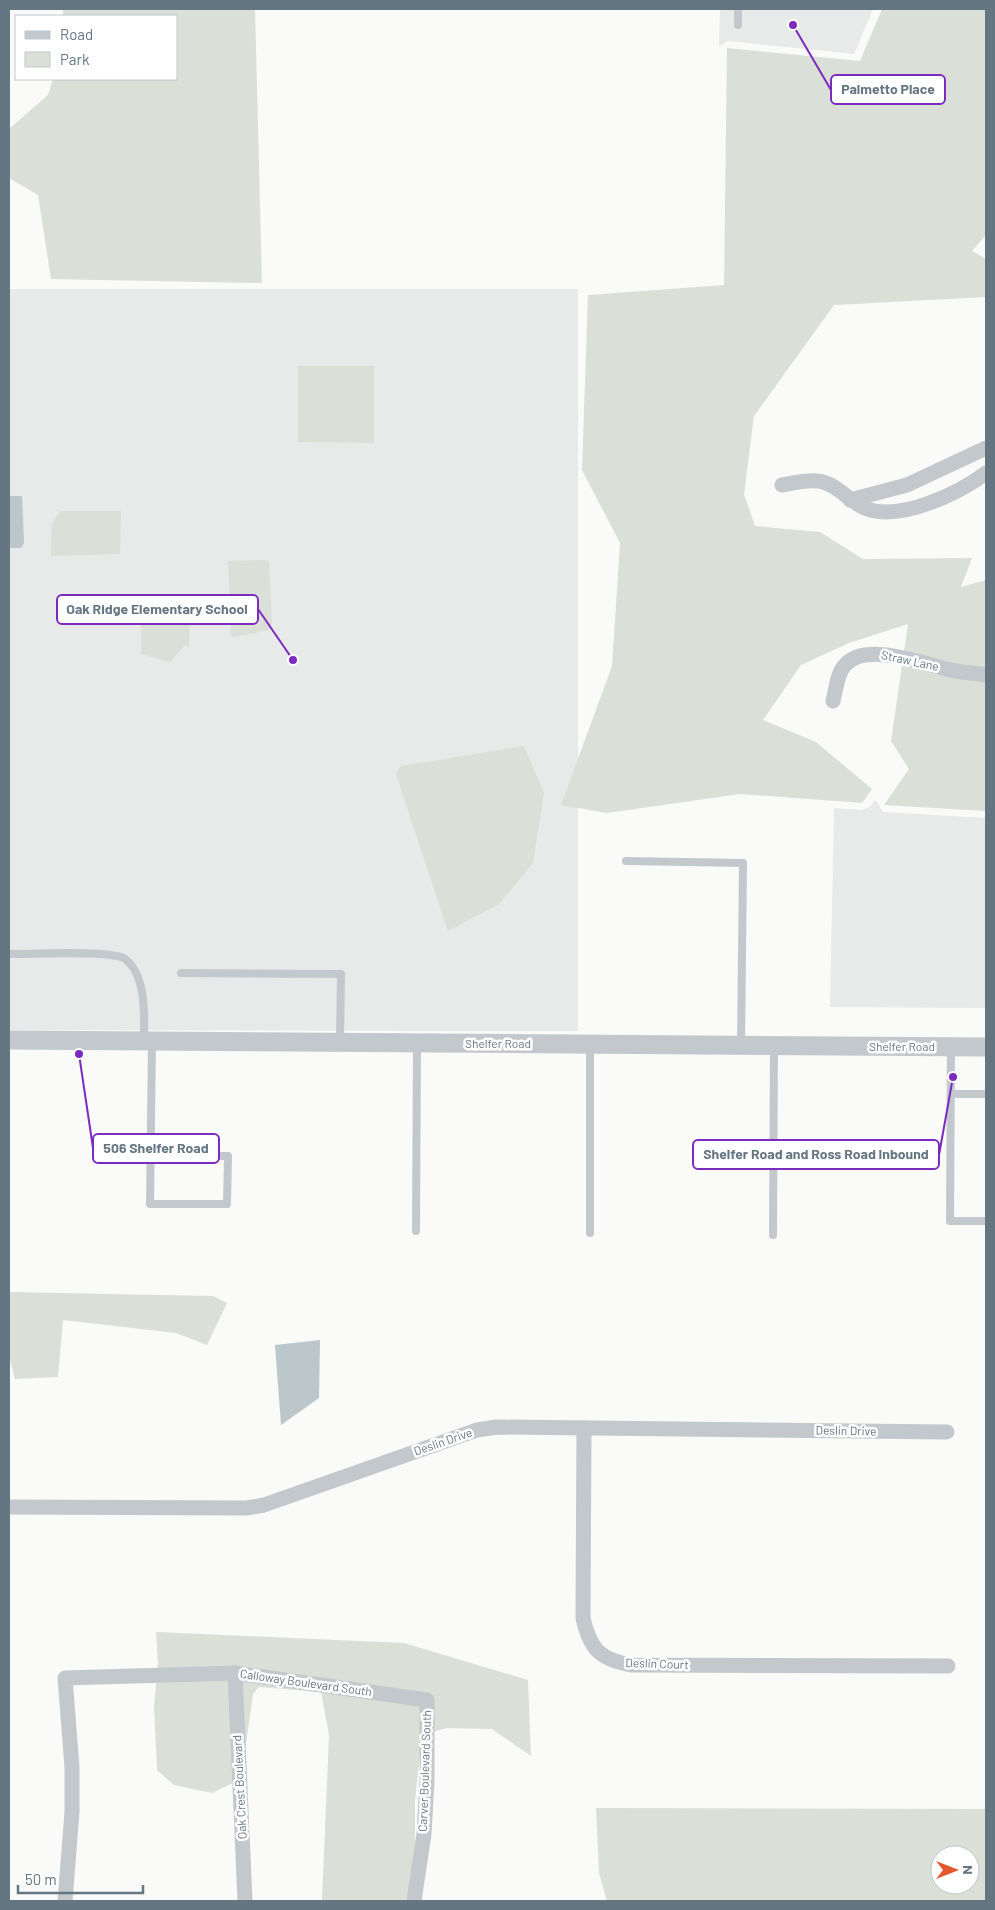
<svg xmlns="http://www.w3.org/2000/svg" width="995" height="1910" font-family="Barlow,sans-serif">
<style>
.built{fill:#e8e9e9}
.green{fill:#dadfd7;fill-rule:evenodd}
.water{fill:#bbc7cb}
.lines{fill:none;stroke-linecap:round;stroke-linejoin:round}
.service{stroke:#c3c8cc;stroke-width:8}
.minor{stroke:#c3c8cc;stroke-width:15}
.tertiary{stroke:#c3c8cc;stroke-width:19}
.labels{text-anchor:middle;stroke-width:5;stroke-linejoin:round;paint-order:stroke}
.street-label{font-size:12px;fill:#657683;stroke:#fff}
.leader{fill:none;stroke:#7b2cbf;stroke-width:2}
.callout-dot{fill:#7b2cbf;stroke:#fff;stroke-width:2}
.callout{fill:#fff;stroke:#7b2cbf;stroke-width:2}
.callout-label{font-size:14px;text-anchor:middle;font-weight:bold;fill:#657683}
</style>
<rect width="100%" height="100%" fill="#fafaf8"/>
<g class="built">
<path d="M 720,9 L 873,9 L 854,54 L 728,41 L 719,47 Z"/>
<path d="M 9,289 L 578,289 L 578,1031 L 9,1030 Z"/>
<path d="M 874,801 L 876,801 L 883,812 L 986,818 L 986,1008 L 830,1007 L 834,808 L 862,810 L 870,807 Z"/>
</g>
<g class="green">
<path d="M 63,9 L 255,9 L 262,283 L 51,279 L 38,195 L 9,178 L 9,129 L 48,95 L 53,79 L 176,79 L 176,16 L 63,16 Z"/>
<path d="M 882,9 L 986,9 L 986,235 L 972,251 L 986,259 L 986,297 L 834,305 L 754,416 L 744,494 L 755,526 L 820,532 L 863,559 L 972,558 L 961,587 L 986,580 L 986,811 L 884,805 L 909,769 L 891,741 L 908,624 L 849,643 L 801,665 L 763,720 L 816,742 L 872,789 L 862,803 L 740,794 L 607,813 L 561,805 L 612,666 L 620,543 L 582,470 L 588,295 L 724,285 L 727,48 L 860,61 Z"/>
<path d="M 298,366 L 374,366 L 374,443 L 298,442 Z"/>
<path d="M 60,511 L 121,511 L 120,554 L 51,556 L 52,524 Z"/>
<path d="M 267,560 L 269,562 L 272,621 L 270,630 L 233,637 L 231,635 L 228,561 Z"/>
<path d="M 141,612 L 190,613 L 189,647 L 185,645 L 170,662 L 141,654 Z"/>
<path d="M 524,746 L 544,793 L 533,863 L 499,904 L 448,931 L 396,774 L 401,766 Z"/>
<path d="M 9,1292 L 213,1296 L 227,1303 L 207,1345 L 176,1333 L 63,1320 L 58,1377 L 15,1379 L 9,1356 Z"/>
<path d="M 156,1632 L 404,1643 L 528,1680 L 531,1756 L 492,1729 L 447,1728 L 422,1735 L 415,1801 L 415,1901 L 322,1901 L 329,1735 L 321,1692 L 259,1687 L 253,1694 L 241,1779 L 212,1793 L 174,1785 L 157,1770 L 154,1706 L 158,1664 Z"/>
<path d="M 596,1808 L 986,1809 L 986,1901 L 607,1901 L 599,1873 ZM 940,1855 L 970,1855 L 970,1885 L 940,1885 Z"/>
</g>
<g class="water">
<path d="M 9,496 L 22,496 L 24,543 L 21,548 L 9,548 Z"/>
<path d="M 320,1340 L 319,1398 L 281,1425 L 275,1345 Z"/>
</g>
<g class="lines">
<g class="service">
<path d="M 738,25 L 738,9"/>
<path d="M 626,861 L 743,863 L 741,1045"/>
<path d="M 9,954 C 31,954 108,950 124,958 C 127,960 132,966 134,969 C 146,989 144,1019 144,1041"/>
<path d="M 181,973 L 341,974 L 340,1042"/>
<path d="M 951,1047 L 950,1221 L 986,1221"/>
<path d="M 951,1094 L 986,1094"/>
<path d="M 151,1156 L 228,1156 L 227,1204 L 150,1204 L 152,1041"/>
<path d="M 416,1231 L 417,1043"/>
<path d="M 590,1233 L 590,1045"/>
<path d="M 773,1235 L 774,1046"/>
</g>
<g class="minor">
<path d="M 782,485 C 793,483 806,480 817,481 C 836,482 850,503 867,509 C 902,521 959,493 986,473"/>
<path d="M 850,500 L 907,485 L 986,448"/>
<path d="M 833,701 C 836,690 837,673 845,665 C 867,640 928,666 956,671 C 966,673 976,673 986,675"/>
<path d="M 584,1428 L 583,1618 C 590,1649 600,1660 632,1665 L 948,1666"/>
<path d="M 9,1507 L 247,1508 L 264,1505 L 477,1430 L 497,1427 L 947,1432"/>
<path d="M 235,1673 L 245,1901"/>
<path d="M 65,1901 L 72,1812 L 72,1767 L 65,1678 L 235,1673 L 427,1700 L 427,1781 L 424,1834 L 414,1901"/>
</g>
<path class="tertiary" d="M 9,1040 L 986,1047"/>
</g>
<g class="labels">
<g class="street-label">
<text transform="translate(910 661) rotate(12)" y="4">Straw Lane</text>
<text x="498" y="1048">Shelfer Road</text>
<text x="902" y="1051">Shelfer Road</text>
<text transform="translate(846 1431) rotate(1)" y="4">Deslin Drive</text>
<text transform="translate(443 1442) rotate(-19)" y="4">Deslin Drive</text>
<text transform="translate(657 1664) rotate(2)" y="4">Deslin Court</text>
<text transform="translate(306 1683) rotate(8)" y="4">Calloway Boulevard South</text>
<text transform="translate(425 1771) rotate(-88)" y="4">Carver Boulevard South</text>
<text transform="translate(240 1787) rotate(-93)" y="4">Oak Crest Boulevard</text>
</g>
</g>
<path class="leader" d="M793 25L831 90M293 660L258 609M79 1054L93 1148M953 1077L939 1155"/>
<g class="callout-dot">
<circle cx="793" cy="25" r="5"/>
<circle cx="293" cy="660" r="5"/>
<circle cx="79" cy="1054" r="5"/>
<circle cx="953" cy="1077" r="5"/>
</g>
<g class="callout">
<rect x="831" y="75" width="114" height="29" rx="5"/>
<rect x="57" y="595" width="201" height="29" rx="5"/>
<rect x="93" y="1134" width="126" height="29" rx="5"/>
<rect x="693" y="1140" width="246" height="29" rx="5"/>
</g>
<g class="callout-label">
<text x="888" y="94">Palmetto Place</text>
<text x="157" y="614">Oak Ridge Elementary School</text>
<text x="156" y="1153">506 Shelfer Road</text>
<text x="816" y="1159">Shelfer Road and Ross Road Inbound</text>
</g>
<rect width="995" height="1910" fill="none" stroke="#657683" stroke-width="20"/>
<rect x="15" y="15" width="162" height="65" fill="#ffffff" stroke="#c1c8cd"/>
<rect x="25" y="31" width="25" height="8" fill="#c3c8cc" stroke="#c1c8cd"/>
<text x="60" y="40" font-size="15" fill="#657683">Road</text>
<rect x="25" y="52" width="25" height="15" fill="#dadfd7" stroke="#c1c8cd"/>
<text x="60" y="65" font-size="15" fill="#657683">Park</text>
<g transform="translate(955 1870) rotate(90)"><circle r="24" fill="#ffffff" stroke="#c1c8cd"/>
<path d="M0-4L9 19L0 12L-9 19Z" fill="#e4572e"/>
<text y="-8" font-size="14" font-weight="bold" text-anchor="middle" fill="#657683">N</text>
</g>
<path d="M18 1885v8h125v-8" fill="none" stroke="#657683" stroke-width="2.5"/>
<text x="25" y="1885" font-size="15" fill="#657683" stroke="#ffffff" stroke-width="4" paint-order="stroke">50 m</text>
</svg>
